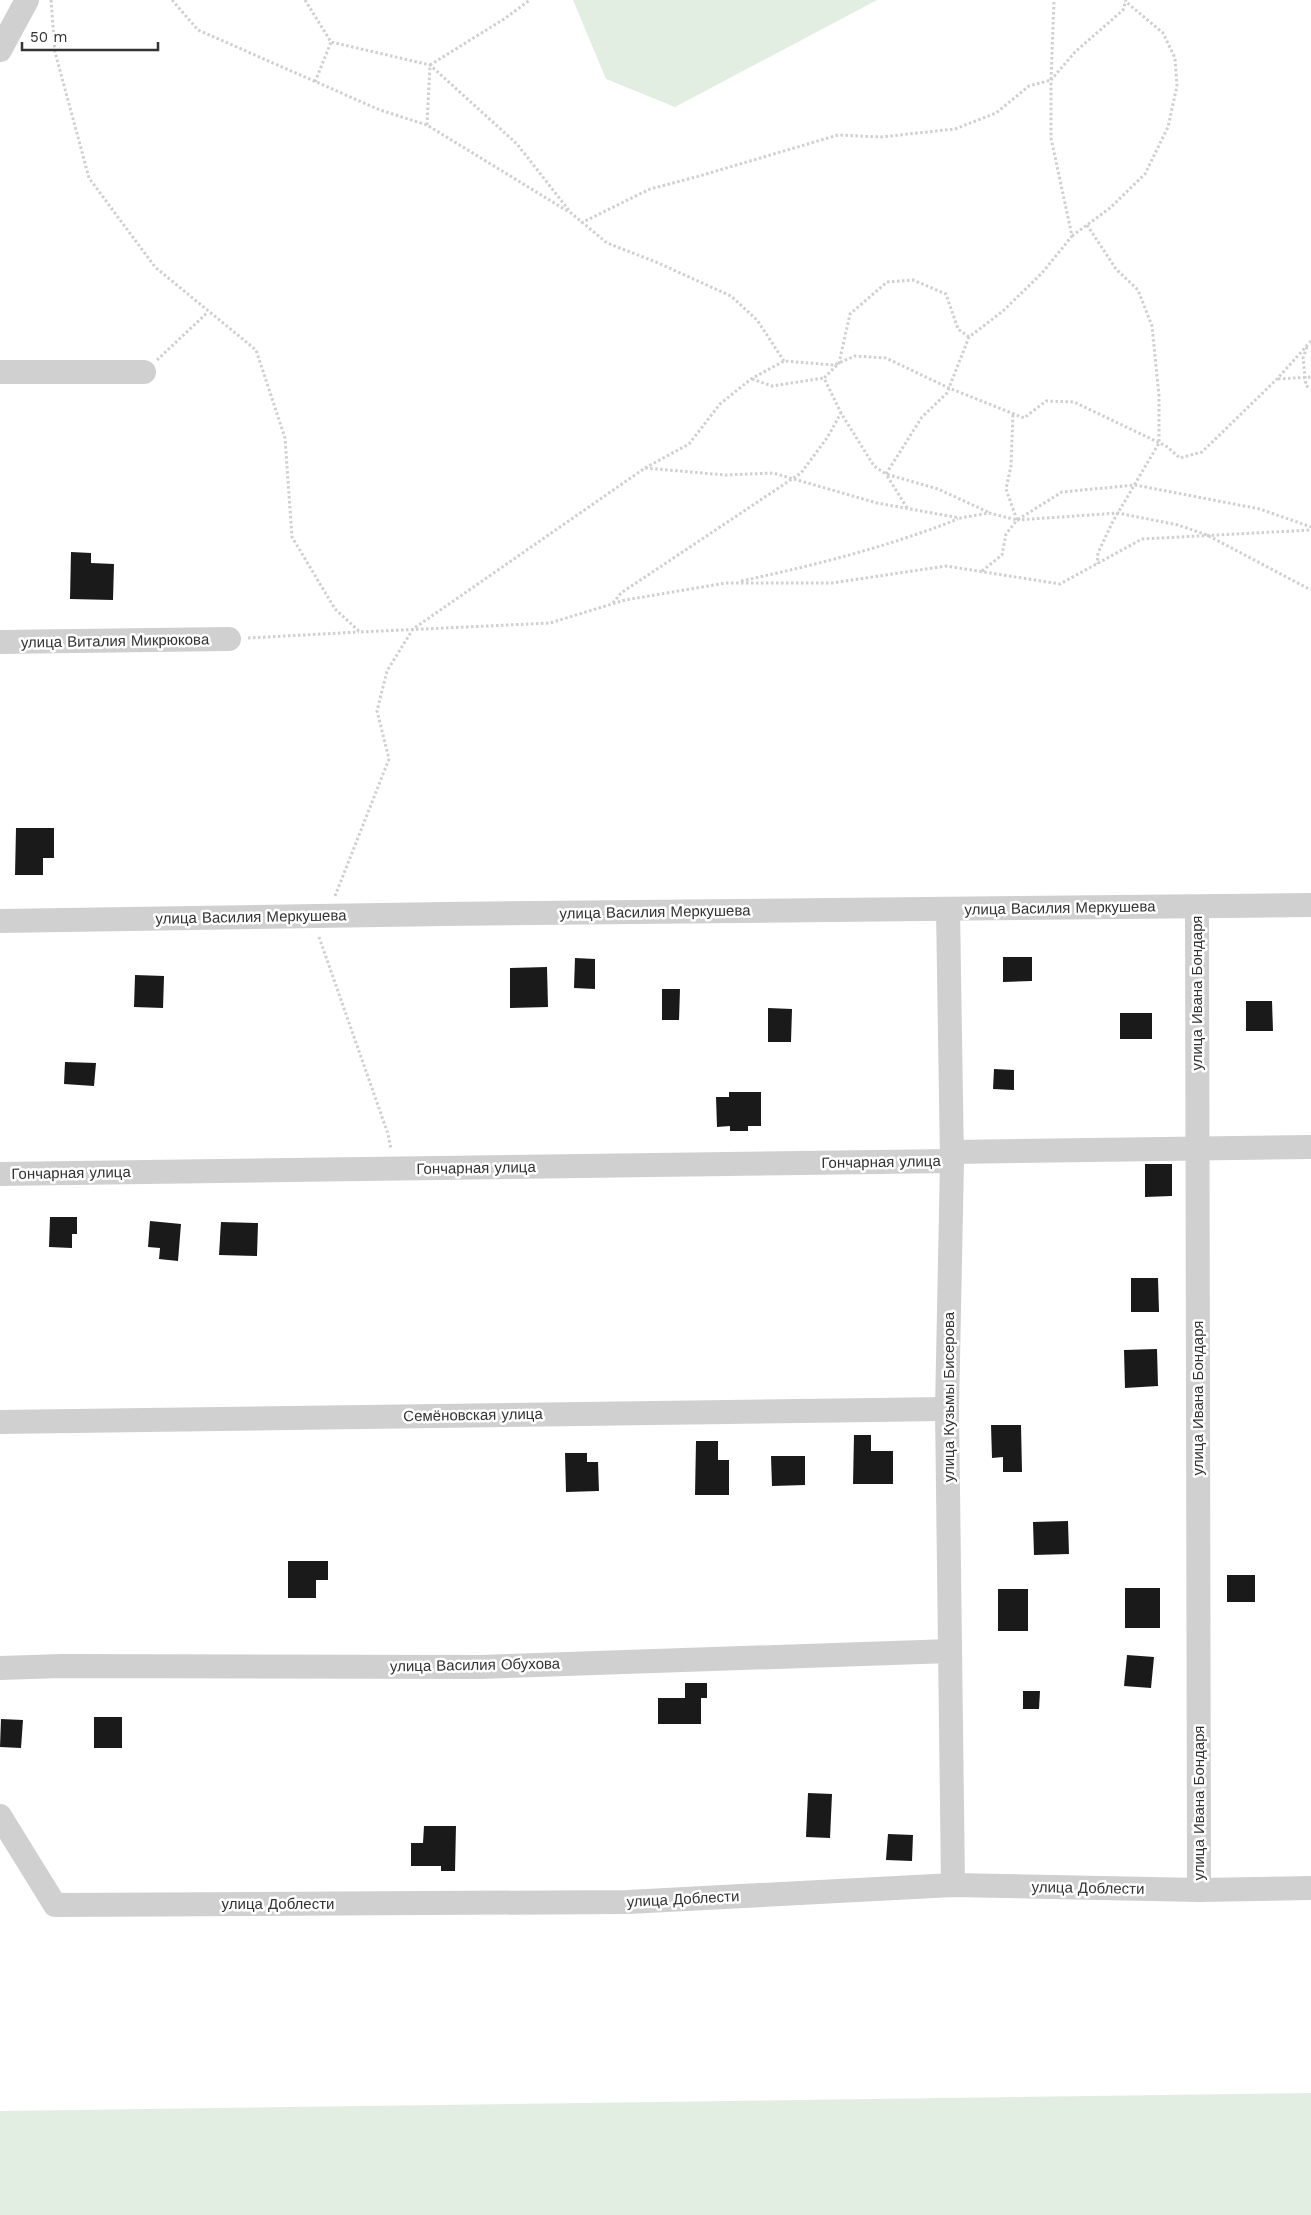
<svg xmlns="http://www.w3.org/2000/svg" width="1311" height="2215" font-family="'Work Sans',sans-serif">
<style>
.green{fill:#e3eee2}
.building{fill:#1a1a1a}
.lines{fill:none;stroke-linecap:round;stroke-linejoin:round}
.path{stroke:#d0d0d0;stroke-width:3;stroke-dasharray:2.5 2.5;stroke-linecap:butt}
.minor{stroke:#d0d0d0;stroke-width:24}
.labels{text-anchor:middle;stroke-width:5;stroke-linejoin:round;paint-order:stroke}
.street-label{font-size:15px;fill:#333;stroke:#fff}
</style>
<rect width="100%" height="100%" fill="#fff"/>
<g class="green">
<path d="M 573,0 L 877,0 L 675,107 L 606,79 Z"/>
<path d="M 1311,2093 L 1311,2215 L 0,2215 L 0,2111 Z"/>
</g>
<g class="building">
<path d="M 71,552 L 91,553 L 91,563 L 114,564 L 113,600 L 70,599 Z"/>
<path d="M 16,828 L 54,828 L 54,858 L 43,858 L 43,875 L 15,875 Z"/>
<path d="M 1003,957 L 1032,957 L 1032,981 L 1003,982 Z"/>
<path d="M 575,958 L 595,959 L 595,989 L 574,988 Z"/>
<path d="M 547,967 L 548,1007 L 510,1008 L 510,968 Z"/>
<path d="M 135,975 L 164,976 L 163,1008 L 134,1007 Z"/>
<path d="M 662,989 L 680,989 L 679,1020 L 662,1020 Z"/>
<path d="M 1246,1001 L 1272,1001 L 1273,1031 L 1246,1031 Z"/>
<path d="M 768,1008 L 792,1009 L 791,1042 L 768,1042 Z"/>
<rect x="1120" y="1013" width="32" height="26"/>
<path d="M 65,1062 L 96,1063 L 94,1086 L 64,1084 Z"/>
<path d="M 994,1069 L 1014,1070 L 1014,1090 L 993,1089 Z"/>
<path d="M 729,1092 L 761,1092 L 761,1126 L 748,1126 L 748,1131 L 730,1131 L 730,1126 L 717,1127 L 716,1097 L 729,1097 Z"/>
<path d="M 1145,1164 L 1172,1164 L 1172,1196 L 1145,1197 Z"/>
<path d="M 50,1217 L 77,1217 L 77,1234 L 72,1234 L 72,1248 L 49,1247 Z"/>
<path d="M 150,1221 L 181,1224 L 178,1261 L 159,1259 L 160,1248 L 148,1247 Z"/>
<path d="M 221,1222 L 258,1223 L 257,1256 L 219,1255 Z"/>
<path d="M 1131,1278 L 1158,1278 L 1159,1312 L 1131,1312 Z"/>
<path d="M 1157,1349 L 1158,1386 L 1125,1388 L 1124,1350 Z"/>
<path d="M 991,1425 L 1021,1425 L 1022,1472 L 1003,1472 L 1003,1457 L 992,1458 Z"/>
<path d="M 854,1435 L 871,1435 L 871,1451 L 893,1451 L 893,1484 L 853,1484 Z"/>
<path d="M 696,1441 L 718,1441 L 718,1460 L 729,1460 L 729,1495 L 695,1495 Z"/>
<path d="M 565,1453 L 587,1453 L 587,1462 L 598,1462 L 599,1491 L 566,1492 Z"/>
<path d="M 771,1456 L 805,1456 L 805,1485 L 772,1486 Z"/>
<path d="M 1068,1521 L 1069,1554 L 1034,1555 L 1033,1522 Z"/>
<path d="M 288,1561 L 328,1561 L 328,1580 L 316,1580 L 316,1598 L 288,1598 Z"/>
<rect x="1227" y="1575" width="28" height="27"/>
<rect x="1125" y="1588" width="35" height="40"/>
<rect x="998" y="1589" width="30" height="42"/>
<path d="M 1127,1655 L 1154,1657 L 1151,1688 L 1124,1686 Z"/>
<path d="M 685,1683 L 707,1683 L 707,1698 L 701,1698 L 701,1724 L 658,1724 L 658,1698 L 685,1698 Z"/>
<path d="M 1023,1691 L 1040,1691 L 1039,1709 L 1023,1709 Z"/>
<rect x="94" y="1717" width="28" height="31"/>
<path d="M 1,1719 L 23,1720 L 21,1748 L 0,1747 Z"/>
<path d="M 808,1793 L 832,1794 L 830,1838 L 806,1837 Z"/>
<path d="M 424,1826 L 456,1826 L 455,1871 L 441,1871 L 441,1866 L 411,1866 L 411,1843 L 423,1843 Z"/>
<path d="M 888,1834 L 913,1835 L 912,1861 L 886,1860 Z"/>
</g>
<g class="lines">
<g class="path">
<path d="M 51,0 L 55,52 L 89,178 L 155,267 L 256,350 L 285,438 L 292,537 L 335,609 L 360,632 L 550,623 L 625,600 L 726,583 L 832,583 L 946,566 L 1060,584 L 1142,539 L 1311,530"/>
<path d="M 172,0 L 198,30 L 380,110 L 427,125 L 569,212"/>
<path d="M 305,0 L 331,42 L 430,65 L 517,144 L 571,213 L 607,243 L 656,262 L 731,296 L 757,320 L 784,361"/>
<path d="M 315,82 L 331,42"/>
<path d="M 427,125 L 430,65 L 504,19 L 530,0"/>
<path d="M 581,223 L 650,189 L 696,177 L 838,135 L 881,137 L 955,129 L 996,113 L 1029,86 L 1051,80 L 1054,0"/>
<path d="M 1087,225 L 1116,269 L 1138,290 L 1152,326 L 1159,396 L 1159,443 L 1112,523 L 1098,553 L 1097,564"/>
<path d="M 1072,236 L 1110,208 L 1145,174 L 1168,127 L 1177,86 L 1175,58 L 1163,33 L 1125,1"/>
<path d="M 969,337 L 958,329 L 946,294 L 913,280 L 887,282 L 850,314 L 839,363 L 824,378 L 841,413 L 874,466 L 886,474 L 938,489 L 988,512"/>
<path d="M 1307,347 L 1303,358 L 1306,386 L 1311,388"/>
<path d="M 157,360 L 208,312"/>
<path d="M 752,379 L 772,386 L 824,378"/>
<path d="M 1278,379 L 1311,377"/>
<path d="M 645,468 L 689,444 L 720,404 L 751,379 L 784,361 L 834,365 L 855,356 L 886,358 L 949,388 L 1024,418 L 1046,401 L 1074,402 L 1166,446 L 1180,458 L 1202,452 L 1277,379 L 1311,341"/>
<path d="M 907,508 L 886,474 L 922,417 L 947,393 L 969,337 L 1003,311 L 1042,273 L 1072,236 L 1051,138 L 1051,80 L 1075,52 L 1123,10 L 1126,0"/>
<path d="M 1017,520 L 1118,513 L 1178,525 L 1207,535 L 1311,590"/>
<path d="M 982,571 L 1002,555 L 1006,534 L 1017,520 L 1006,489 L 1011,466 L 1013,413"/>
<path d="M 741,581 C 816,565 887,547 958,519"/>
<path d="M 613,603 L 621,593 L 801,473 L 827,438 L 841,413"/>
<path d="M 248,638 L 359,632"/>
<path d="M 335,896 L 389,759 L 377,711 L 387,671 L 413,629 L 645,468 L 725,475 L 773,473 L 877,503 L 960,518 L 989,513 L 1017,520 L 1062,492 L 1135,485 L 1260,509 L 1311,527"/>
<path d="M 319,937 L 388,1134 L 391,1149"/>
</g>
<g class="minor">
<path d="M 0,50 L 27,0"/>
<path d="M 0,372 L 144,372"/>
<path d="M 0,642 L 229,639"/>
<path d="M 1197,907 L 1199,1890"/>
<path d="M 948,909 L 952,1161 L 947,1409 L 953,1885"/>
<path d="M 0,921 L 444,914 L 1311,905"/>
<path d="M 952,1152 L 1311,1147"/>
<path d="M 0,1174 L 952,1161"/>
<path d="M 0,1422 L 947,1409"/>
<path d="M 0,1668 L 62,1666 L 479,1667 L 950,1651"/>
<path d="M 0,1816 L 55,1905 L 628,1902 L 953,1885 L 1199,1890 L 1311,1888"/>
</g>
</g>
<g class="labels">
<g class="street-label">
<text transform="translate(115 641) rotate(-1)" y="5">улица Виталия Микрюкова</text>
<text transform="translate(1060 908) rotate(-1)" y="5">улица Василия Меркушева</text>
<text transform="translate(655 912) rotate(-1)" y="5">улица Василия Меркушева</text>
<text transform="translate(251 917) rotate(-1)" y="5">улица Василия Меркушева</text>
<text transform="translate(1197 993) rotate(-90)" y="5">улица Ивана Бондаря</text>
<text transform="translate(881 1162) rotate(-1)" y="5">Гончарная улица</text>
<text transform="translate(476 1168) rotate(-1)" y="5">Гончарная улица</text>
<text transform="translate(71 1173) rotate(-1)" y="5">Гончарная улица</text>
<text transform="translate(949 1397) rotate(-90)" y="5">улица Кузьмы Бисерова</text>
<text transform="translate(1198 1398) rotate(-90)" y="5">улица Ивана Бондаря</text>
<text transform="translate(473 1415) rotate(-1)" y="5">Семёновская улица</text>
<text transform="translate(475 1665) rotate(-1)" y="5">улица Василия Обухова</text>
<text transform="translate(1199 1803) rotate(-90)" y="5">улица Ивана Бондаря</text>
<text transform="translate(1088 1888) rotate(1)" y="5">улица Доблести</text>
<text transform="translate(683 1899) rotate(-3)" y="5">улица Доблести</text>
<text x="278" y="1909">улица Доблести</text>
</g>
</g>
<path d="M22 42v8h136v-8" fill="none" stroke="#333333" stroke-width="2.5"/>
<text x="30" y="42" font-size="15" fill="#333333" stroke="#ffffff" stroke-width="4" paint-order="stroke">50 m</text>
</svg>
